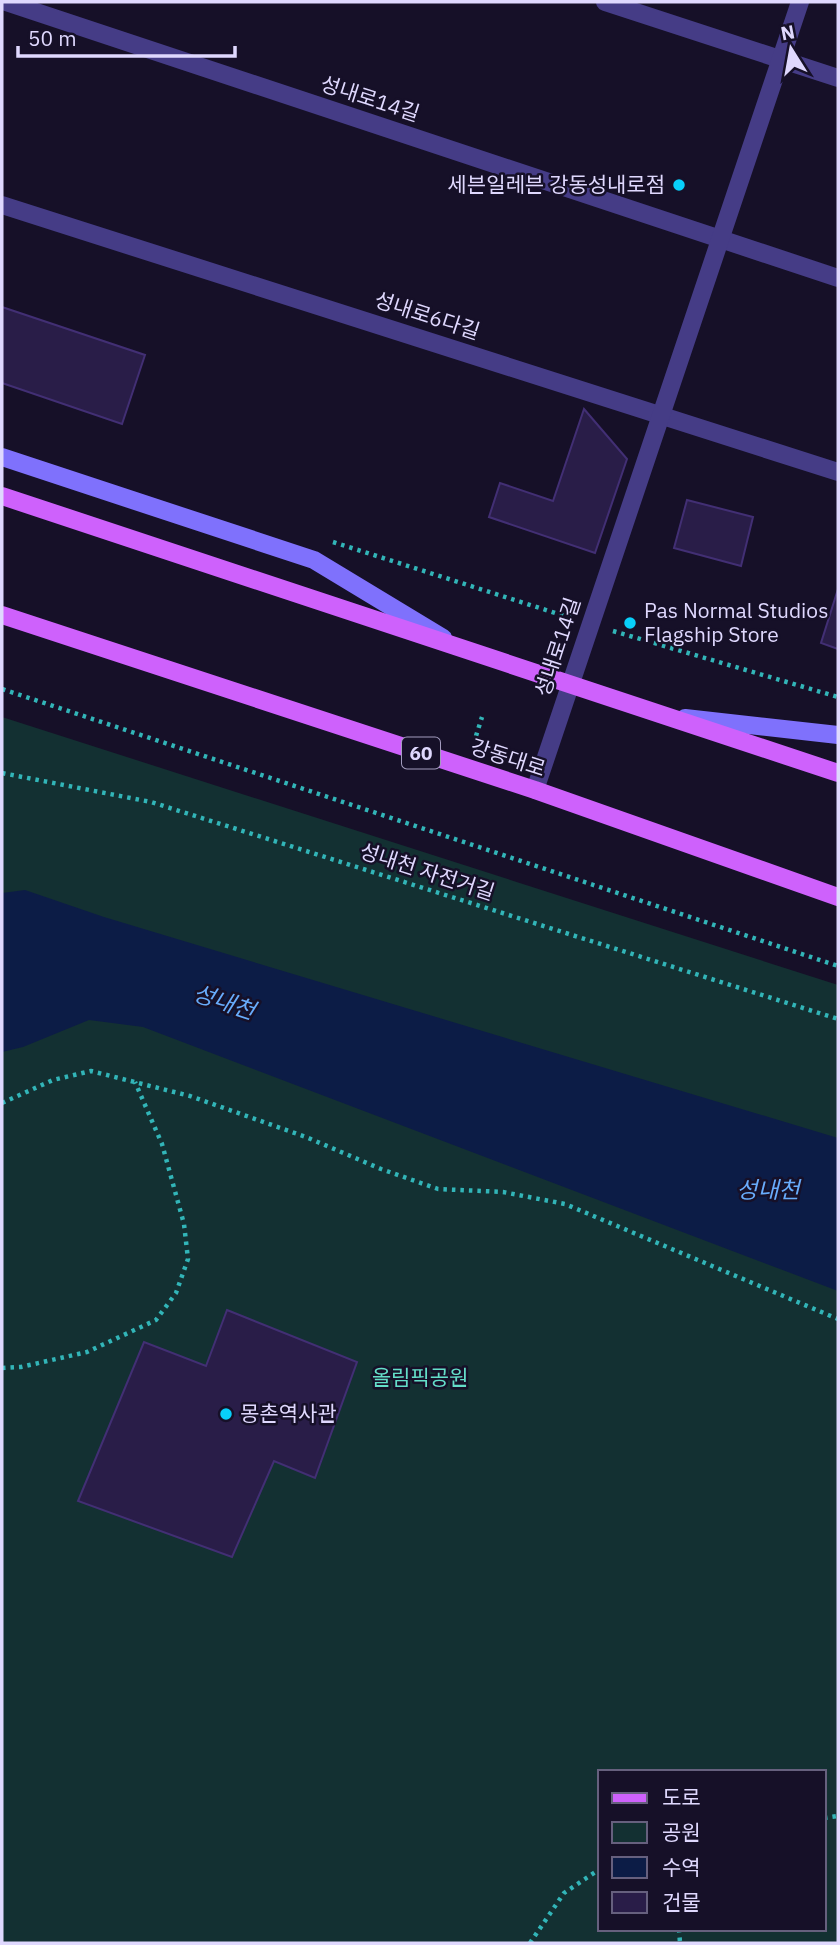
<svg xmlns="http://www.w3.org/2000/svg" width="840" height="1945" font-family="'IBM Plex Sans','Noto Sans KR',sans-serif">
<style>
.green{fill:#133032;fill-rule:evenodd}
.water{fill:#0c1c46}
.building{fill:#291d48;stroke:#422f74;stroke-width:2}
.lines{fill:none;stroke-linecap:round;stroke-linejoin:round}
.path{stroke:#32b5b8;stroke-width:4.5;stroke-dasharray:3.5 5;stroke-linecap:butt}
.minor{stroke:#453c86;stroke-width:18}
.secondary{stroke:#7f71fc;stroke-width:18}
.primary{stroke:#ce61fc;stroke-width:18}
.poi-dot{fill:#08cffa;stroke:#161028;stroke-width:2.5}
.labels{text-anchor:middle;stroke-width:5;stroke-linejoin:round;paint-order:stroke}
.shield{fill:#161028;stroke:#a39cbe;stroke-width:2}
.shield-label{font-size:19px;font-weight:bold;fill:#dfd8fe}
.street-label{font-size:21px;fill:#dfd8fe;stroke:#161028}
.poi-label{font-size:21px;fill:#dfd8fe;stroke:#161028;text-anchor:start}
.park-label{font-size:21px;fill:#64dec9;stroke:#161028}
.water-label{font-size:23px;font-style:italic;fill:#68acfc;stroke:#161028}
</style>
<rect width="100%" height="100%" fill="#161028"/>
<path class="green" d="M 2,717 L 838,985 L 838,1943 L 2,1943 ZM 600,1772 L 824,1772 L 824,1929 L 600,1929 Z"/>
<path class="water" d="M 25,890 L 104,917 L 838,1138 L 838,1291 L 143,1027 L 89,1020 L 23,1047 L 2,1052 L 2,893 Z"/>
<g class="building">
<path d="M 2,307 L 145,355 L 122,424 L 2,383 Z"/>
<path d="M 584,409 L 627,459 L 595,553 L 489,517 L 500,483 L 553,501 Z"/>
<path d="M 687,500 L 753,517 L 741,566 L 674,548 Z"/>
<path d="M 838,589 L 838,649 L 821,643 Z"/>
<path d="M 227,1310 L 357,1362 L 315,1478 L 274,1461 L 232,1557 L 78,1501 L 144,1342 L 206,1366 Z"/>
</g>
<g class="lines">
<g class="path">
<path d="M 333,542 L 571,618"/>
<path d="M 613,631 L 838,697"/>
<path d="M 2,689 L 838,966"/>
<path d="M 476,736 L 482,717"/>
<path d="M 2,773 L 151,802 L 838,1019"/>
<path d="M 2,1103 L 53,1080 L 91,1071 L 190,1096 L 306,1137 L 381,1169 L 438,1189 L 503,1192 L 565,1204 L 838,1319"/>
<path d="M 2,1368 L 21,1367 L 87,1352 L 156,1320 L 176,1293 L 188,1259 L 184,1224 L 162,1144 L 135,1082"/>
<path d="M 824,1818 L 838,1816"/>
<path d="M 679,1929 L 680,1943"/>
<path d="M 530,1943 L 564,1893 L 600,1869"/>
</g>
<g class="minor">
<path d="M 6,2 L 838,278"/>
<path d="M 605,2 L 838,78"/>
<path d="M 2,205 L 838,472"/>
<path d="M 535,790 L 800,2"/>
</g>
<g class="secondary">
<path d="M 2,457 L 314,560 L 443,638"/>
<path d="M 685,718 L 838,735"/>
</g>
<g class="primary">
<path d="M 2,496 L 838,773"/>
<path d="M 2,615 L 535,790 L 838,897"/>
</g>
</g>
<g class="poi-dot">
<circle cx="679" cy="185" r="7"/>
<circle cx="630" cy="623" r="7"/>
<circle cx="226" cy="1414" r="7"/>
</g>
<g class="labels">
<rect class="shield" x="402" y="737.5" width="38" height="31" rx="5"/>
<g class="shield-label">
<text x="421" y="760">60</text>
</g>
<g class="street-label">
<text transform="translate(370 99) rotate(18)" y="7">성내로14길</text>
<text transform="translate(427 316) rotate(18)" y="7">성내로6다길</text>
<text transform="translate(558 647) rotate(-72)" y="7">성내로14길</text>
<text transform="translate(508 758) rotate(18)" y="7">강동대로</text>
<text transform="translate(427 872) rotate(18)" y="7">성내천 자전거길</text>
</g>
<g class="poi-label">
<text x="665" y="192" text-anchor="end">세븐일레븐 강동성내로점</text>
<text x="644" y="618">Pas Normal Studios<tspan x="644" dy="24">Flagship Store</tspan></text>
<text x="240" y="1421">몽촌역사관</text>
</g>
<g class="park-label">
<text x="420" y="1385">올림픽공원</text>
</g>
<g class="water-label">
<text transform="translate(224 1002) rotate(18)" y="8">성내천</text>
<text x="768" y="1198">성내천</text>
</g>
</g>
<rect width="840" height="1945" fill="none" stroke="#dfd8fe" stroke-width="7"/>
<rect x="598" y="1770" width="228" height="161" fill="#161028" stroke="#66607e" stroke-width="2"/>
<rect x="612" y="1793" width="35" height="10" fill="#ce61fc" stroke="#66607e" stroke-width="2"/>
<text x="662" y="1805" font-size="21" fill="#dfd8fe">도로</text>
<rect x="612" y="1822" width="35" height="21" fill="#133032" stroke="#66607e" stroke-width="2"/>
<text x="662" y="1840" font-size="21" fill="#dfd8fe">공원</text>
<rect x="612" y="1857" width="35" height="21" fill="#0c1c46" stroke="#66607e" stroke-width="2"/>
<text x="662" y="1875" font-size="21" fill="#dfd8fe">수역</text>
<rect x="612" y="1892" width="35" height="21" fill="#291d48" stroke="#66607e" stroke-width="2"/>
<text x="662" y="1910" font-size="21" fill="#dfd8fe">건물</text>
<g transform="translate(791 49) rotate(349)" stroke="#161028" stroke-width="5" paint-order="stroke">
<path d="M0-5L12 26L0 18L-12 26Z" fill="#dfd8fe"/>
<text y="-10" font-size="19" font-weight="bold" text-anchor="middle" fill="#dfd8fe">N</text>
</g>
<path d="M18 46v10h217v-10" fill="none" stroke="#dfd8fe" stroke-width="3.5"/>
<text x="28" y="46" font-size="21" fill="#dfd8fe" stroke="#161028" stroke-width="5" paint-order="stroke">50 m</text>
</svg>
